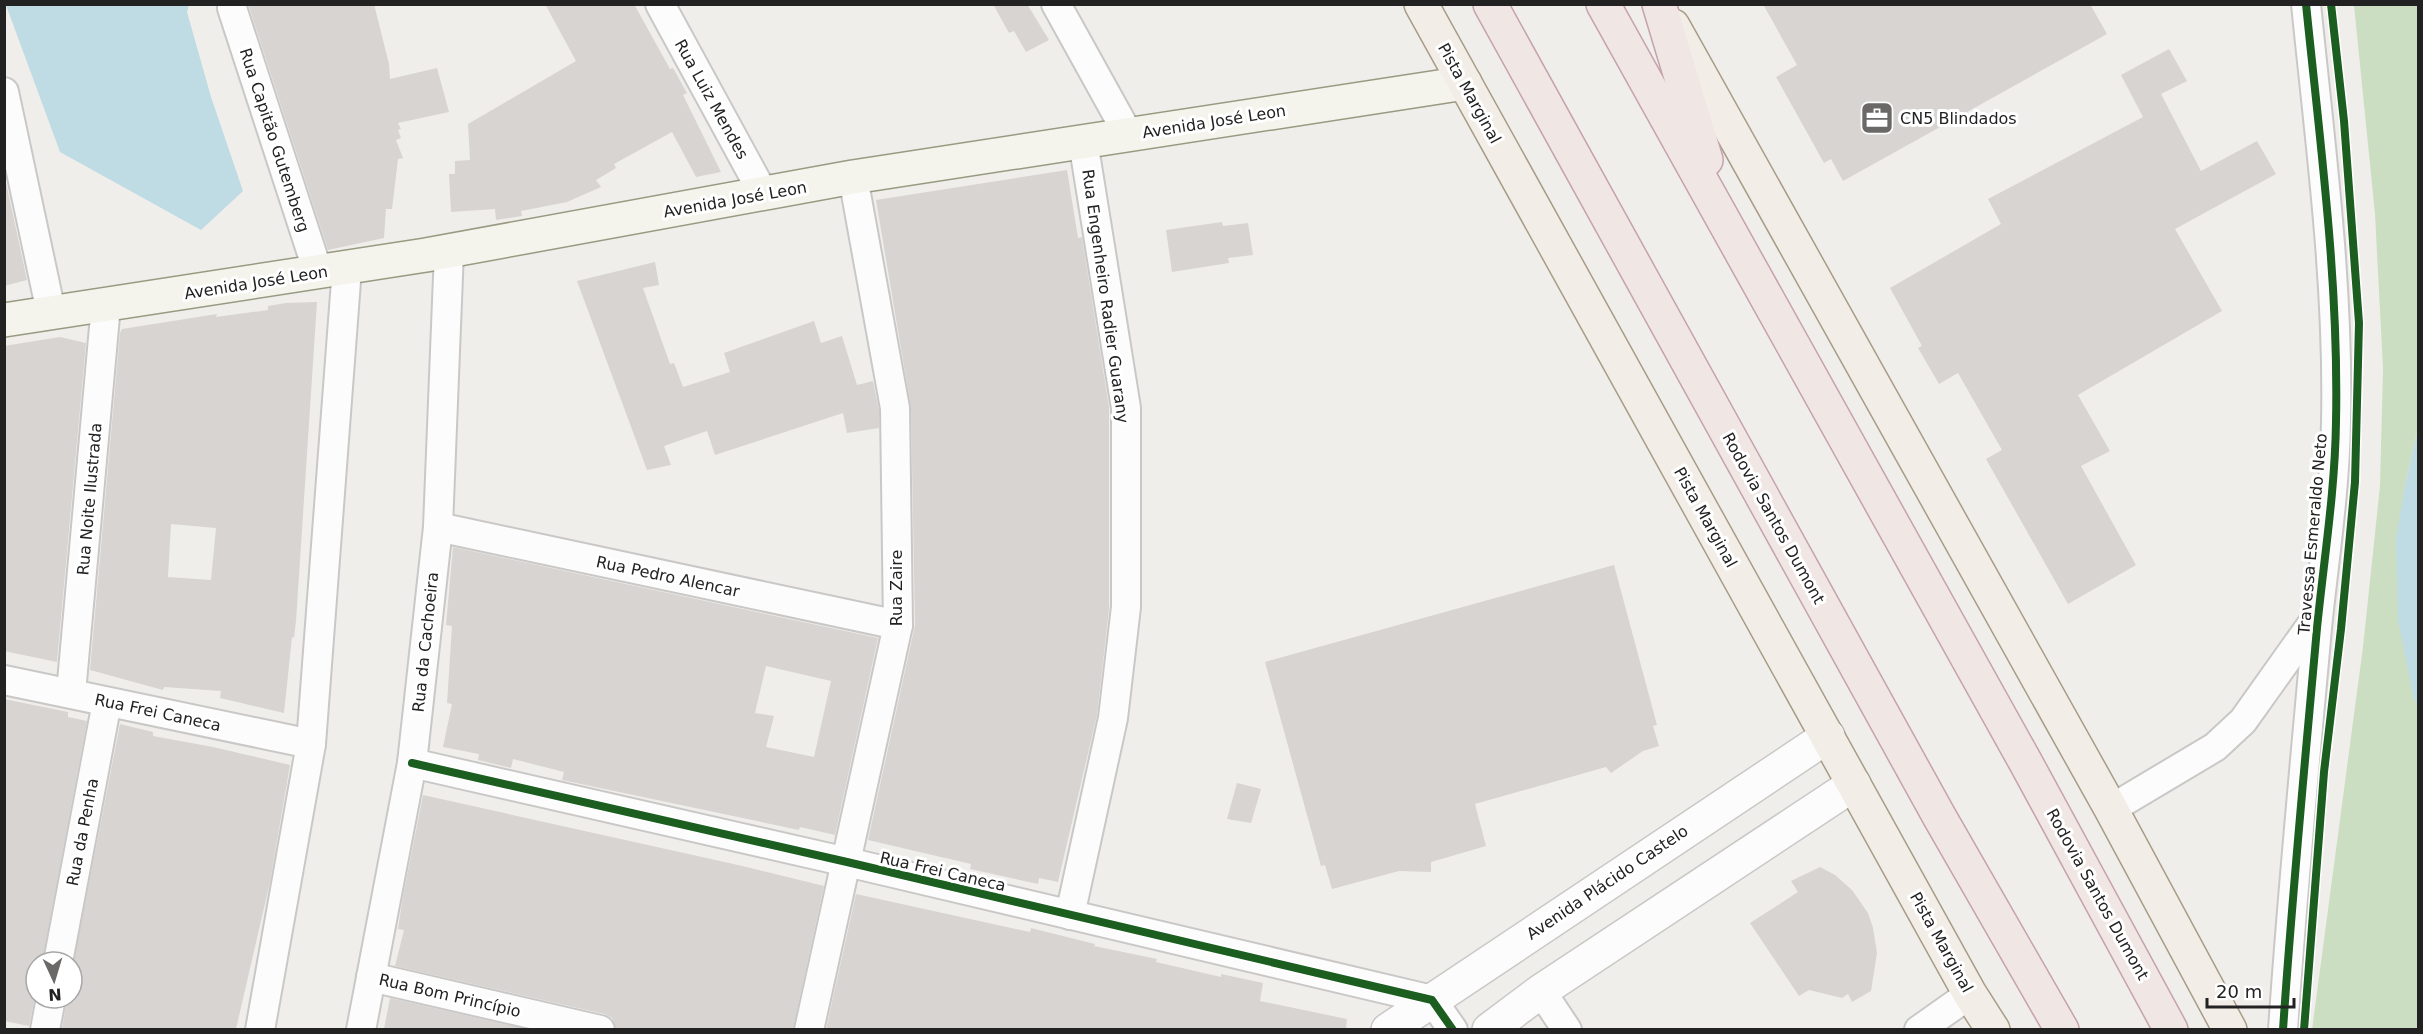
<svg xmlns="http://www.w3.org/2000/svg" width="2423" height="1034" font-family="'DejaVu Sans',sans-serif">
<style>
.forest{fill:#cbdec1}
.water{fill:#bfdbe3}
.building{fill:#d7d4d2;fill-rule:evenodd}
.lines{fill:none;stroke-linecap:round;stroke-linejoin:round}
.minor-casing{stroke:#c9c8c7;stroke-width:32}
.tertiary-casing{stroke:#c9c8c7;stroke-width:36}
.secondary-casing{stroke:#999a82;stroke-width:36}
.primary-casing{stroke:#a79c86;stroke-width:36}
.trunk-casing{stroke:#c5a2ac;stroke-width:36}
.minor{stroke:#fdfcfc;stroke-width:28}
.tertiary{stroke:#fdfcfc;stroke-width:33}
.secondary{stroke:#f4f4ed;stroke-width:33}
.primary{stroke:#f3ede7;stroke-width:33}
.trunk{stroke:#f0e6e4;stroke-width:33}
.cycleway-casing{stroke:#fff;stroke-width:11}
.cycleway{stroke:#1b5e20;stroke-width:8}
.labels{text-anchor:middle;stroke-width:6;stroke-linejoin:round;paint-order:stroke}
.street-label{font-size:16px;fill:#222;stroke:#fff}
.poi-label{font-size:16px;fill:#222;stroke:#fff;text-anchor:start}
</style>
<rect width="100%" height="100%" fill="#f0eeeb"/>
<path class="forest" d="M 2354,5 L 2418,5 L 2418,428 L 2405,485 L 2414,700 L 2418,705 L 2418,1029 L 2312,1030 L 2363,647 L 2380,486 L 2383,369 L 2375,214 Z"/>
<g class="water">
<path d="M 6,5 L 189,5 L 187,12 L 211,97 L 243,191 L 201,230 L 60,152 Z"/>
<path d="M 2418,428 L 2418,705 L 2414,700 L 2398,620 L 2396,539 L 2405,485 Z"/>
</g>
<g class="building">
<path d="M 248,4 L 374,4 L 389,64 L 390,79 L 437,68 L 449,112 L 398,123 L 401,129 L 398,130 L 401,138 L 396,140 L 403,158 L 398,159 L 392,209 L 386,209 L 384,238 L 328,250 Z"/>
<path d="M 545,4 L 634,4 L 670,69 L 673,68 L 687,93 L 683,95 L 721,172 L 696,177 L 672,132 L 614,164 L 616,168 L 596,180 L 601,187 L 567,202 L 521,211 L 522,216 L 496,220 L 495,209 L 451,212 L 449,174 L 455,174 L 455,161 L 470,160 L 468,124 L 576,61 Z"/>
<path d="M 993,4 L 1027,4 L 1049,40 L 1026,52 L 1014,31 L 1009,33 Z"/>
<path d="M 1763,4 L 2090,4 L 2107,34 L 1843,181 L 1831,159 L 1824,163 L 1776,77 L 1797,65 Z"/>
<path d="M 2169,49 L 2187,81 L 2161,94 L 2201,171 L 2257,141 L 2276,174 L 2175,229 L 2222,311 L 2078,395 L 2110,451 L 2081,466 L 2136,565 L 2068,604 L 1986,459 L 2002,450 L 1958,373 L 1939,384 L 1918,348 L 1922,346 L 1890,288 L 2001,224 L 1988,199 L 2143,117 L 2121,75 Z"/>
<path d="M 1067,170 L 1078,238 L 1082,237 L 1109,407 L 1109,609 L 1097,715 L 1058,882 L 1039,878 L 1038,884 L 970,869 L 971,864 L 868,840 L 915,625 L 911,408 L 876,200 Z"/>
<path d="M 4,173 L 27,280 L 4,286 Z"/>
<path d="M 1222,222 L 1223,226 L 1248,223 L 1253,255 L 1228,258 L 1229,263 L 1172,272 L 1166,230 Z"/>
<path d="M 655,262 L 659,285 L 643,288 L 670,364 L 674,363 L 683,387 L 730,372 L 724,353 L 814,321 L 821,343 L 842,336 L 857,385 L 873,381 L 879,410 L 879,428 L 847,433 L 843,413 L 715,455 L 707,431 L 664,446 L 671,465 L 647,470 L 577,281 Z"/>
<path d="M 317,302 L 296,621 L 294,638 L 292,637 L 284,713 L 220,698 L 221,691 L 164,687 L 163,690 L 90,670 L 120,333 L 122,329 L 217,314 L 216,317 L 268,310 L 268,306 L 286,303 ZM 171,524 L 216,528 L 211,580 L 168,577 Z"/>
<path d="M 60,337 L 86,343 L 57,662 L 4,651 L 4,346 Z"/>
<path d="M 453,547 L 878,638 L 835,835 L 800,827 L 799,830 L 562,780 L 564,772 L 513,759 L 511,768 L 478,760 L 479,754 L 443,747 L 452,704 L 447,703 L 452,626 L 446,625 ZM 766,666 L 831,681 L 814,757 L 766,747 L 774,716 L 755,713 Z"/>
<path d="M 1614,565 L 1657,725 L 1653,726 L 1659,746 L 1643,751 L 1611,773 L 1606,767 L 1475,804 L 1486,846 L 1431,862 L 1431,872 L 1399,871 L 1332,889 L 1325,865 L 1321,866 L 1265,662 Z"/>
<path d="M 4,699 L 68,712 L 68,717 L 87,721 L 42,962 L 36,962 L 36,992 L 29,1026 L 4,1021 Z"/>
<path d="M 120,724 L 153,732 L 153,736 L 213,747 L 290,765 L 270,882 L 236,1029 L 62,1029 L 67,998 L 72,998 L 72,970 Z"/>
<path d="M 1237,783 L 1261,789 L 1251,823 L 1227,819 Z"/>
<path d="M 423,795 L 738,865 L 824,886 L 793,1029 L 616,1029 L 612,1018 L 604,1014 L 395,966 L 404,930 L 398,929 L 403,896 Z"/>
<path d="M 1820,867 L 1835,875 L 1852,890 L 1868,913 L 1873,928 L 1877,953 L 1871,991 L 1852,1002 L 1848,994 L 1842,998 L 1809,990 L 1799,996 L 1750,923 L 1798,892 L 1791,881 Z"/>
<path d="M 856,894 L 1030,932 L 1031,928 L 1095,944 L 1094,946 L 1157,959 L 1156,962 L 1221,977 L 1221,974 L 1263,983 L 1260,1001 L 1347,1019 L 1346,1029 L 826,1029 Z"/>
<path d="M 390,998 L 525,1029 L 384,1029 Z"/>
</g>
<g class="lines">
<defs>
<g id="minor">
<path d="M 660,4 L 763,193"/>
<path d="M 1056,4 L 1128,134"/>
<path d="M 232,8 L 318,272"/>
<path d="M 4,92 L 51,312"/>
<path d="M 438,527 L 898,625"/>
<path d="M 4,680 L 311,744"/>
<path d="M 71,693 L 106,305"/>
<path d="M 412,763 L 847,862 L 1432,1000 L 1453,1030"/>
<path d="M 2111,809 L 2215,747 L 2243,721 L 2317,617"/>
<path d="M 1070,915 L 1113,718 L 1126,607 L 1126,408 L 1083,141"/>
<path d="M 58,962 L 107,702"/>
<path d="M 371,977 L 600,1030"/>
<path d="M 1541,991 L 1567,1030"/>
<path d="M 45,1030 L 51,998"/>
<path d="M 260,1030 L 311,744 L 347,268"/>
<path d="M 361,1030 L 412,763 L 438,527 L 449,251"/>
<path d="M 809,1030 L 898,625 L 895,408 L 853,177"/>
<path d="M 1919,1030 L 1970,994"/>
<path d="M 2283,1030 C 2292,895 2305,762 2317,628 C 2324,559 2335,491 2336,422 C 2339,282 2320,143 2306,4"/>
</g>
<g id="tertiary">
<path d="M 1388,1030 L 1828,736"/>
<path d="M 1489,1030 L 1541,991 L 1854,784"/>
</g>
<path id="secondary" d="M 4,320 L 426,255 L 853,177 L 1465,83"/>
<g id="primary">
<path d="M 1421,4 L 1970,994 L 1993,1030"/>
<path d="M 1673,26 L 2111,809 L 2230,1030"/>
</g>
<g id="trunk">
<path d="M 1490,4 L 1939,816 L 2062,1030"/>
<path d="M 1603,4 L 2026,763 L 2171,1030"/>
<path d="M 1659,4 L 1706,160"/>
</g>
</defs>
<use href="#minor" class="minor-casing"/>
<use href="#tertiary" class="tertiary-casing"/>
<use href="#secondary" class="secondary-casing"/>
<use href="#primary" class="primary-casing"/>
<use href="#trunk" class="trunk-casing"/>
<use href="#minor" class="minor"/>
<use href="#tertiary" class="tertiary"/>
<use href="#secondary" class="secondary"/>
<use href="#primary" class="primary"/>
<use href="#trunk" class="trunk"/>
<defs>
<g id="cycleway">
<path d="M 412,763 L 847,862 L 1432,1000 L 1453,1030"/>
<path d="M 2283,1030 C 2292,895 2305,762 2317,628 C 2324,559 2335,491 2336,422 C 2339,282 2320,143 2306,4"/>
<path d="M 2304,1030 L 2324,772 L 2341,629 L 2355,482 L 2359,323 L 2344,121 L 2331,4"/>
</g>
</defs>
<use href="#cycleway" class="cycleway-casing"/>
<use href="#cycleway" class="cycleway"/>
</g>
<defs>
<symbol id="office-square" viewBox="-11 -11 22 22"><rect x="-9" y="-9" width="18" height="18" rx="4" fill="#6a6968" stroke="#fff"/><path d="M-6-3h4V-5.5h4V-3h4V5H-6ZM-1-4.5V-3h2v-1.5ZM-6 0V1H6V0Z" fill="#fff"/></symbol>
</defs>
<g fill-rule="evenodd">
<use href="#office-square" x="1858" y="99" width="38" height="38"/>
</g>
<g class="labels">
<g class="street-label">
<text transform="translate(1470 93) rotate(61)" y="6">Pista Marginal</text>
<text transform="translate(712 99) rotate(61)" y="6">Rua Luiz Mendes</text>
<text transform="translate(1214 121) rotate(-9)" y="6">Avenida José Leon</text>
<text transform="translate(275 140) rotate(72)" y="6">Rua Capitão Gutemberg</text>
<text transform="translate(735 199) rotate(-10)" y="6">Avenida José Leon</text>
<text transform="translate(256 282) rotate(-9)" y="6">Avenida José Leon</text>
<text transform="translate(1106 296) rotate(82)" y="6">Rua Engenheiro Radier Guarany</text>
<text transform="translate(89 499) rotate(-85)" y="6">Rua Noite Ilustrada</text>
<text transform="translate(1706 517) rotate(61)" y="6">Pista Marginal</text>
<text transform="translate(1774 518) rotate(61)" y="6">Rodovia Santos Dumont</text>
<text transform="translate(2312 534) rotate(-85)" y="6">Travessa Esmeraldo Neto</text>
<text transform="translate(668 576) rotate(12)" y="6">Rua Pedro Alencar</text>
<text transform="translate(896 588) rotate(-90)" y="6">Rua Zaire</text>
<text transform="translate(425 642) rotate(-84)" y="6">Rua da Cachoeira</text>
<text transform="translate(158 712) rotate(12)" y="6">Rua Frei Caneca</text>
<text transform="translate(82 832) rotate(-79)" y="6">Rua da Penha</text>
<text transform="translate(943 871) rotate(13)" y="6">Rua Frei Caneca</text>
<text transform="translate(1607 882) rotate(-34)" y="6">Avenida Plácido Castelo</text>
<text transform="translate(2098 894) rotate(61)" y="6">Rodovia Santos Dumont</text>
<text transform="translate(1942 942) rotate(61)" y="6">Pista Marginal</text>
<text transform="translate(450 995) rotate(13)" y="6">Rua Bom Princípio</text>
</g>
<g class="poi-label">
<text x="1900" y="124">CN5 Blindados</text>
</g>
</g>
<rect width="2423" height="1034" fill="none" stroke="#222222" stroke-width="12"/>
<g transform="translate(54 980) rotate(176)"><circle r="28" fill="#ffffff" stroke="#a7a7a7" stroke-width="1.5"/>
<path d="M0-4.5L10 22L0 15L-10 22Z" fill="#6a6968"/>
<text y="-9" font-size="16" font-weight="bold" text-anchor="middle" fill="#222222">N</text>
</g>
<path d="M2207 998v9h87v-9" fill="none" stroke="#222222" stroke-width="3"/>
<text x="2216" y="998" font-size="18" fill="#222222" stroke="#ffffff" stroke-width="4.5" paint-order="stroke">20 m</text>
</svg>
